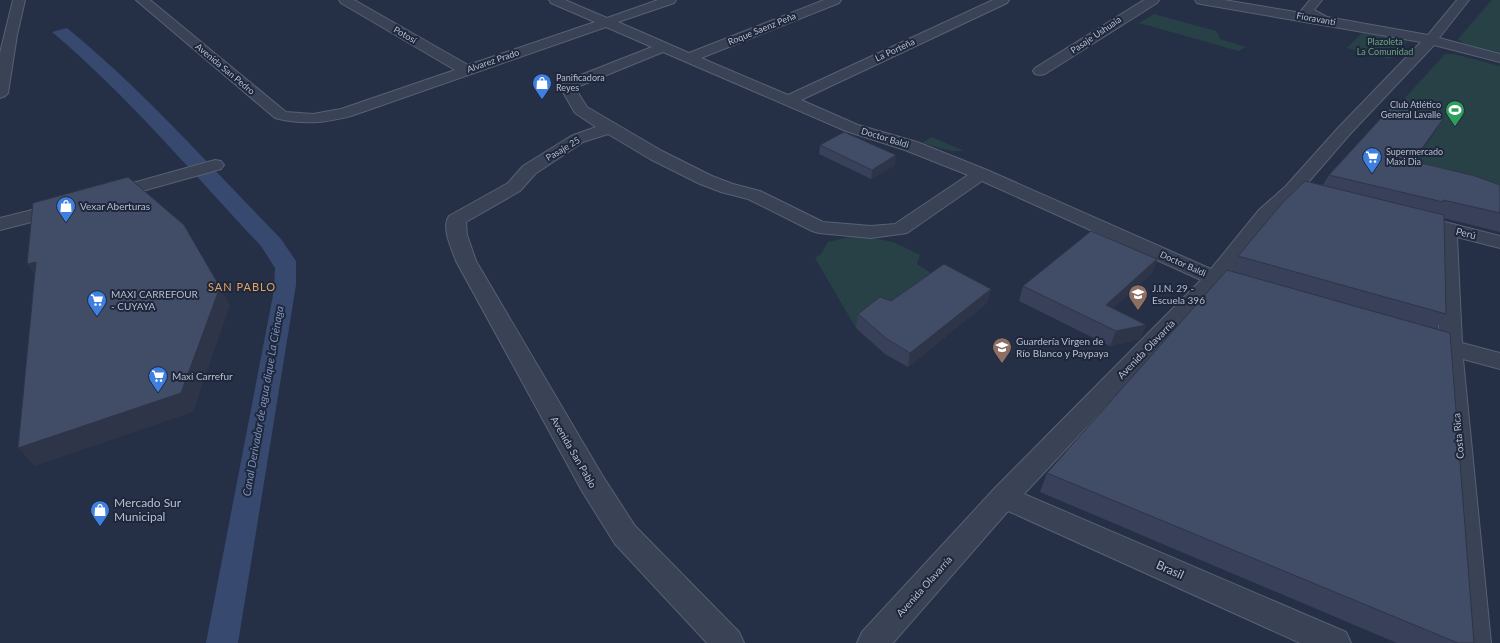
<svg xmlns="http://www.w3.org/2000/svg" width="1500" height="643" font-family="Lato,sans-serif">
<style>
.green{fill:#274147}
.water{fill:#37496f}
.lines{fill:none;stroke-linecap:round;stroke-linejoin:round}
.minor-casing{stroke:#586073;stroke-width:2}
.minor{fill:#3a4356;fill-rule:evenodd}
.wall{fill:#384159}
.shaded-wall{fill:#2e3548}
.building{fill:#414c67;stroke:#2e3548}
.labels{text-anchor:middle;stroke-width:4;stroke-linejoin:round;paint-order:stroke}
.far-street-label{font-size:9px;fill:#b7becf;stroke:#1e273b}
.far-park-label{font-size:9px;fill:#6ca27e;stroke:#1e273b}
.far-poi-label{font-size:9px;fill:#b7becf;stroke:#1e273b;text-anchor:start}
.poi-label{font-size:10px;fill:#b7becf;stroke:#1e273b;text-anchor:start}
.street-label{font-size:10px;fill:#b7becf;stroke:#1e273b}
.neighbourhood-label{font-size:11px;letter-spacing:1px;fill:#e2a460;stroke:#1e273b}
.water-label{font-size:11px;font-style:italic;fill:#7c90b9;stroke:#1e273b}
.near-poi-label{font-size:12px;fill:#b7becf;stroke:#1e273b;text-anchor:start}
.near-street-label{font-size:12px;fill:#b7becf;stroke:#1e273b}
</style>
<rect width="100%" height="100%" fill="#253047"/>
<g class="green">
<path d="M 1492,0 L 1500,0 L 1500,53 L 1463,43 L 1458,39 Z"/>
<path d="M 1154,14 L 1216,31 L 1220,39 L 1246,47 L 1239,51 L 1139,23 Z"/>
<path d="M 1362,33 L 1400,39 L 1407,42 L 1389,59 L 1347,48 Z"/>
<path d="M 1445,54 L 1454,54 L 1500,66 L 1500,204 L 1407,178 L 1385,120 Z"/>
<path d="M 932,137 L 964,151 L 951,151 L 922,143 Z"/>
<path d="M 858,235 L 893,242 L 920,255 L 917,264 L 941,279 L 878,312 L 856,328 L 815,258 L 821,254 L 828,242 Z"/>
</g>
<path class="water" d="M 67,28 C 144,91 211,167 281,239 L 296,261 L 296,285 L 238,643 L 206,643 L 274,290 L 275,268 L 261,246 C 193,174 128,96 52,32 Z"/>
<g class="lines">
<defs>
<g id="minor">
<path d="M 13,0 L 25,0 L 17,35 L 8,93 L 5,96 L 0,98 L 0,53 Z"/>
<path d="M 136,0 L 150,0 L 286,112 L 313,114 L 341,109 L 455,70 L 341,3 L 339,0 L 354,0 L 468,65 L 595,22 L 551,3 L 549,0 L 565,0 L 607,18 L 658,0 L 676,0 L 674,3 L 618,22 L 689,53 L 824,0 L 841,0 L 839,3 L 701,58 L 788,95 L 993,0 L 1009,0 L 1007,3 L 801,100 L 858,125 L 917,142 L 987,170 L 1211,269 L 1259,210 L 1286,186 L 1338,128 L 1421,42 L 1201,4 L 1197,3 L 1195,0 L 1224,0 L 1302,13 L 1301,11 L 1310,0 L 1322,0 L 1314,10 L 1327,17 L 1428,35 L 1457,0 L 1469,0 L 1439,38 L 1500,54 L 1500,62 L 1434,45 L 1350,134 L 1298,194 L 1273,218 L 1227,275 L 1254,283 L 1257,288 L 1254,293 L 1247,295 L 1218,286 L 1024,494 L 1346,632 L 1351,643 L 1300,643 L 1008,511 L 893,643 L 857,643 L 862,632 L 994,489 L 1201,280 L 982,181 L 907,233 L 871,238 L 819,233 L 812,231 L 748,199 L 721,192 L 700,184 L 650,159 L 608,134 L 583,142 L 535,174 L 520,191 L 466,222 L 467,235 L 476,261 L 602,475 L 635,526 L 739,632 L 744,643 L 707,643 L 615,544 L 582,491 L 456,261 C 452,249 441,228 449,216 L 508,183 L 523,166 L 571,136 L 596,127 L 575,113 L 560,87 L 568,80 L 652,47 L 606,27 L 351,116 C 324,123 302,125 275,118 ZM 663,52 L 846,131 L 905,150 L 968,175 L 895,224 L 871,226 L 823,222 L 760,191 L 733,184 L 712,176 L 662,151 L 587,107 L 575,88 Z"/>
<path d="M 1144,0 L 1159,0 L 1157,3 L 1045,74 L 1040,75 L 1035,74 L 1033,71 L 1035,68 Z"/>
<path d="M 215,160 L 221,161 L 224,165 L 221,169 L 110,200 L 104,199 L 101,195 L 104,191 Z"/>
<path d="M 60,203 L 67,205 L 69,209 L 67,213 L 0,230 L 0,218 Z"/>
<path d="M 1433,219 L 1500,236 L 1500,248 L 1457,237 L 1462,343 L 1500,353 L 1500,369 L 1463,359 L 1491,643 L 1459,643 L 1440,352 L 1414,344 L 1411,339 L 1414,334 L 1422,331 L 1439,336 L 1437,232 L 1426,229 L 1423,225 L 1426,221 Z"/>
</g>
</defs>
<use href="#minor" class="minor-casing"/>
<use href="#minor" class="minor"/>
</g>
<g class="wall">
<path d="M 1443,119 L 1434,134 L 1414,162 L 1500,185 L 1500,232 L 1444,218 L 1446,314 L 1436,329 L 1458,643 L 1397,643 L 1040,492 L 1047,473 L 1231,271 L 1238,256 L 1323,185 L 1329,175 Z"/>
<path d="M 820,145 L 895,165 L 871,179 L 819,154 Z"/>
<path d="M 1157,259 L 1152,273 L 1113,308 L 1146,325 L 1140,339 L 1110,346 L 1019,301 L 1023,286 Z"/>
<path d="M 991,289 L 987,303 L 908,367 L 885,354 L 856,328 L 858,314 L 891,301 Z"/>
</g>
<g class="shaded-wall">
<path d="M 1443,119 L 1434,134 L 1404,177 L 1413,161 Z"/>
<path d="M 896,155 L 895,165 L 871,179 L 872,170 Z"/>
<path d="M 1157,259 L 1152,273 L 1101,319 L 1106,305 Z"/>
<path d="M 36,262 L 40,282 L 27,264 Z"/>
<path d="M 220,287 L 230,305 L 193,412 L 35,466 L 18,448 Z"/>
<path d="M 991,289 L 987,303 L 908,367 L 910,353 Z"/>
<path d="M 1146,325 L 1140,339 L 1110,346 L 1116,331 Z"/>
</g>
<g class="building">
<path d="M 1393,105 L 1443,119 L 1413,161 L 1475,176 L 1500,185 L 1500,213 L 1443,200 L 1443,202 L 1329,175 Z"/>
<path d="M 844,132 L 896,155 L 872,170 L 820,145 Z"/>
<path d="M 128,177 L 184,225 L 220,287 L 181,393 L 18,448 L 36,262 L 27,264 L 33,203 Z"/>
<path d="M 1305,181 L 1444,215 L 1446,314 L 1238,256 L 1283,202 Z"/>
<path d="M 1091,231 L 1157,259 L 1106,305 L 1146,325 L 1116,331 L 1023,286 Z"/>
<path d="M 944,264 L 991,289 L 910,353 L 887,339 L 858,314 L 880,297 L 891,301 Z"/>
<path d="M 1227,270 L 1450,333 L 1474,643 L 1458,643 L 1047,473 Z"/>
</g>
<defs>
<symbol id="shop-pin" viewBox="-11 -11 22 30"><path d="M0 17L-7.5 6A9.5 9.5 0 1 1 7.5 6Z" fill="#3f7fe0" stroke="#1e273b"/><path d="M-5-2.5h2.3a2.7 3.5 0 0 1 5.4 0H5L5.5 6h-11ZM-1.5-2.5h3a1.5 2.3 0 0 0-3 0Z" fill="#fff"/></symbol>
<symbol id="stadium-pin" viewBox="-11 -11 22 30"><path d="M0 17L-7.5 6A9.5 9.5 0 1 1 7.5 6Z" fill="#2e9e5b" stroke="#1e273b"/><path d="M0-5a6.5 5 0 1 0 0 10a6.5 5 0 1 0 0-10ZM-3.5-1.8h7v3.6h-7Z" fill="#fff"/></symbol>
<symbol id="supermarket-pin" viewBox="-11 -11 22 30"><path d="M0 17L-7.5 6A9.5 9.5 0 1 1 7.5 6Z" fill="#3f7fe0" stroke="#1e273b"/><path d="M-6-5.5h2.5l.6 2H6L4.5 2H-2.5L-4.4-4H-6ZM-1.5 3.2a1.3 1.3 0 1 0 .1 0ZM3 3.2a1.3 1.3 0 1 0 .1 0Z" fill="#fff"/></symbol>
<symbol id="school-pin" viewBox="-11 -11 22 30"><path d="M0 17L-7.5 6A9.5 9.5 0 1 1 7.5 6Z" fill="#8d6e63" stroke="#1e273b"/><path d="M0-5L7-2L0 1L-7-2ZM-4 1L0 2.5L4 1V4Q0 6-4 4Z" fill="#fff"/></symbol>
</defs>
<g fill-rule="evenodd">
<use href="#shop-pin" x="531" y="72" width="22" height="30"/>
<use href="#stadium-pin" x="1444" y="99" width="22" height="30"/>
<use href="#supermarket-pin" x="1361" y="146" width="22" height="30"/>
<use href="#shop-pin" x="55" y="195" width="22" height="30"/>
<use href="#school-pin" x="1127" y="283" width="22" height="30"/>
<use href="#supermarket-pin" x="86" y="289" width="22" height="30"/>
<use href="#school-pin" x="991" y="336" width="22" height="30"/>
<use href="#supermarket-pin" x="147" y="365" width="22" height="30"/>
<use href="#shop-pin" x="89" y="499" width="22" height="30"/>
</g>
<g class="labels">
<g class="far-street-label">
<text transform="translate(1316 19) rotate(10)" y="3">Fioravanti</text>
<text transform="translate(762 29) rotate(-22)" y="3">Roque Saenz Peña</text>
<text transform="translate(405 35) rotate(30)" y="3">Potosí</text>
<text transform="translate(1096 35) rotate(-34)" y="3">Pasaje Ushuaia</text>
<text transform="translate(895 50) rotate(-25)" y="3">La Porteña</text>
<text transform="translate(493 61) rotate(-19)" y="3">Alvarez Prado</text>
<text transform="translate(225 69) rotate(40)" y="3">Avenida San Pedro</text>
<text transform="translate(885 138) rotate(17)" y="3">Doctor Baldi</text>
<text transform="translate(563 149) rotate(-31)" y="3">Pasaje 25</text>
<text transform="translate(1183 264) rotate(24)" y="3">Doctor Baldi</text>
</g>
<g class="far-park-label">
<text x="1385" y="45">Plazoleta<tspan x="1385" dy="10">La Comunidad</tspan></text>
</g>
<g class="far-poi-label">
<text x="556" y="81">Panificadora<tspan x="556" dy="10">Reyes</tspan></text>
<text x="1441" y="108" text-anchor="end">Club Atlético<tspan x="1441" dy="10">General Lavalle</tspan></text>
<text x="1386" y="155">Supermercado<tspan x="1386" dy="10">Maxi Dia</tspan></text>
</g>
<g class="poi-label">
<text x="80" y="210">Vexar Aberturas</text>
<text x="1152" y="292">J.I.N. 29 -<tspan x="1152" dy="12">Escuela 396</tspan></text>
<text x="111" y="298">MAXI CARREFOUR<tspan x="111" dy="12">- CUYAYA</tspan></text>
<text x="1016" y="345">Guardería Virgen de<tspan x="1016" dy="12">Río Blanco y Paypaya</tspan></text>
<text x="172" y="380">Maxi Carrefur</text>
</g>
<g class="street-label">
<text transform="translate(1466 233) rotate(14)" y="4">Perú</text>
<text transform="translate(1146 349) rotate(-46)" y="4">Avenida Olavarría</text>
<text transform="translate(1458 436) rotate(-95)" y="4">Costa Rica</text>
<text transform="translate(574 452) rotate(60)" y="4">Avenida San Pablo</text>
<text transform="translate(924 586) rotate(-48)" y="4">Avenida Olavarría</text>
</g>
<g class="neighbourhood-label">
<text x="242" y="291">SAN PABLO</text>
</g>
<g class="water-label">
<text transform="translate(263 401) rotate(-80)" y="4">Canal Derivador de agua dique La Ciénaga</text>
</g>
<g class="near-poi-label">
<text x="114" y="507">Mercado Sur<tspan x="114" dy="14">Municipal</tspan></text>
</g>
<g class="near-street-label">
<text transform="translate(1170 570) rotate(24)" y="4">Brasil</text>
</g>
</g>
</svg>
